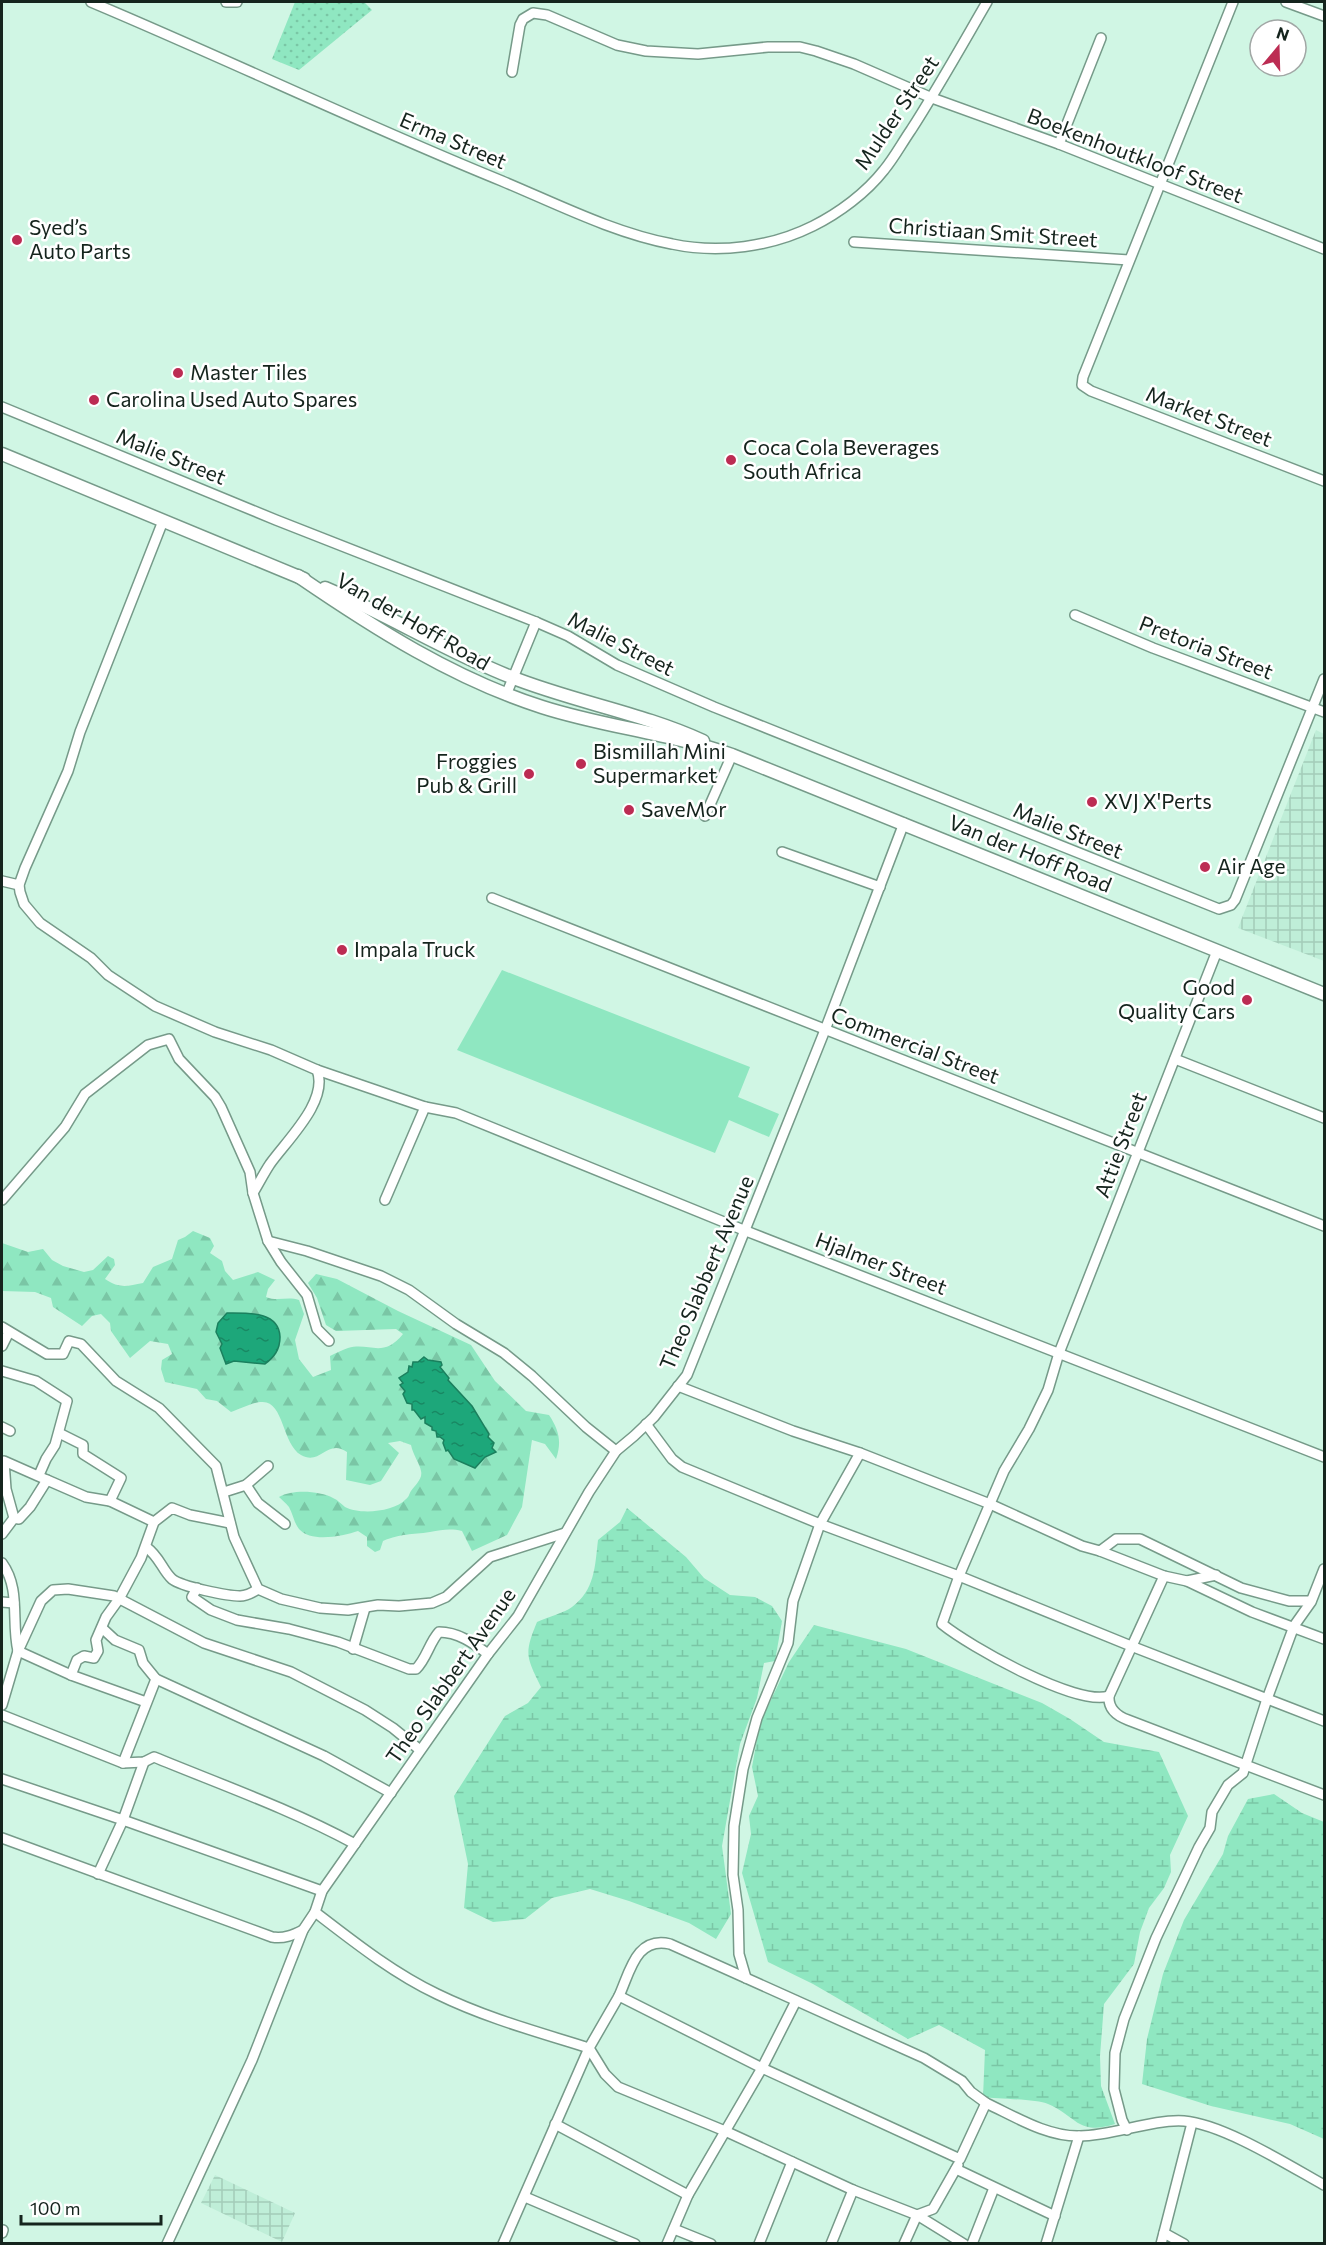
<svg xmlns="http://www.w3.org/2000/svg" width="1326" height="2245" font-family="Commissioner,sans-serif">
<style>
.industrial{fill:url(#industrial-grid)}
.green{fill:#8fe7c1}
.forest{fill:url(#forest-firs)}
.wetland{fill:url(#wetland-marsh)}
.park{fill:url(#park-dots)}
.water{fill:url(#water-ripples);stroke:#1b805e;stroke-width:1.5}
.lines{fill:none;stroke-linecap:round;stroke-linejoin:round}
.street-casing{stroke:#769a89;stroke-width:12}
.secondary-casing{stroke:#769a89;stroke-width:15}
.street{stroke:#fff;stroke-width:9}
.secondary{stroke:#fff;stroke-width:12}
.poi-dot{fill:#bc2c53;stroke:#fff;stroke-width:2}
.labels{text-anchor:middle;stroke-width:5;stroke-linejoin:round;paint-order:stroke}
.street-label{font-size:21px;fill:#15241d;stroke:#fff}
.poi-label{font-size:21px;fill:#15241d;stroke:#fff;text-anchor:start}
</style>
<defs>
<pattern id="industrial-grid" width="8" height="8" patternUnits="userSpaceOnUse" patternTransform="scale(1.5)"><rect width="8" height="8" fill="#bfeed8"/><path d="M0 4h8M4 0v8" fill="none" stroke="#a3ccb9"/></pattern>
<pattern id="forest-firs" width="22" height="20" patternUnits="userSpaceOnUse" patternTransform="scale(1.5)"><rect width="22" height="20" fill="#8fe7c1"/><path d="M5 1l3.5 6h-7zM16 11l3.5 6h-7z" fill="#7ac6a5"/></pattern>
<pattern id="wetland-marsh" width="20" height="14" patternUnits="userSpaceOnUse" patternTransform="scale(1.5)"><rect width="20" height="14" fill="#8fe7c1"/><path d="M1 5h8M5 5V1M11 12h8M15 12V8" fill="none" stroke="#7ac6a5"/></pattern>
<pattern id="park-dots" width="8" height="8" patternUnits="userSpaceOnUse" patternTransform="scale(1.5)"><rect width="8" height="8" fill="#8fe7c1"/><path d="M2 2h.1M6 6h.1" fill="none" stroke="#7ac6a5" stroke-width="1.8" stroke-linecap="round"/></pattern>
<pattern id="water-ripples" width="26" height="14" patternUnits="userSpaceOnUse" patternTransform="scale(1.5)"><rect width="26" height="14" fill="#1da77a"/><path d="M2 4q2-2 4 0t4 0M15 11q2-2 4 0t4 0" fill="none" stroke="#188863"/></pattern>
</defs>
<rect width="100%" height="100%" fill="#d0f6e4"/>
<g class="industrial">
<path d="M 1316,730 L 1324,734 L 1324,961 L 1238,928 Z"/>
<path d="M 215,2175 L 295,2213 L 282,2242 L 201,2203 Z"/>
</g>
<path class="green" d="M 502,970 L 750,1067 L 738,1097 L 779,1114 L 769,1137 L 729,1120 L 715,1153 L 457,1050 Z"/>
<path class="forest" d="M 193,1231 L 210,1238 L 214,1246 L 210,1253 L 222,1261 L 225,1271 L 233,1280 L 258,1272 L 275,1280 L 268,1289 L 266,1297 C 278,1302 287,1296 299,1300 L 304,1314 L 295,1340 L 299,1359 L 313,1377 L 331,1370 L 330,1356 C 336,1353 342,1350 348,1348 C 370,1342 383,1359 403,1334 L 396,1329 L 336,1331 L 326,1325 L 317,1298 L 308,1283 L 316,1274 L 337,1279 L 398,1311 L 471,1345 L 495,1381 L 526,1411 L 549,1415 C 559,1430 562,1442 556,1459 L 545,1444 L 532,1440 L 522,1507 L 507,1535 L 472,1551 L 462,1531 C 450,1528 442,1530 430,1532 C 411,1535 402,1533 383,1541 L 380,1550 L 375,1552 L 367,1546 L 367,1537 L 358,1531 C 343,1536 311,1543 299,1529 C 294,1523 293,1514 289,1507 C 286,1503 282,1500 279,1497 C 293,1489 320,1491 333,1498 C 338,1500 341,1504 345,1507 C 360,1515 394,1512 406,1499 C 409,1497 409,1494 411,1491 C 415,1485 423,1479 421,1471 C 420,1464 413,1455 411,1445 L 400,1441 L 388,1443 L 399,1453 L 381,1481 L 370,1485 L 346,1480 L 347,1452 C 327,1438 321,1466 301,1455 C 282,1444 284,1401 262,1402 C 253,1402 240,1409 231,1412 L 217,1401 L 206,1399 L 197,1389 L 165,1382 L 161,1369 L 162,1360 L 172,1354 L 168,1344 L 150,1341 L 130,1358 L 111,1331 L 110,1323 L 101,1314 L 92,1316 L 82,1326 L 53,1307 L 51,1298 L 35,1292 L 2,1291 L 2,1243 L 28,1252 L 43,1249 L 52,1260 L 63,1266 L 84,1272 L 93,1270 L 108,1256 L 114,1259 L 115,1265 L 105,1279 C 120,1289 127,1286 143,1283 L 153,1267 L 172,1259 L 178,1240 L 185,1237 Z"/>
<g class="wetland">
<path d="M 627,1508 L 686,1557 L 704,1578 L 730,1595 L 755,1597 L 772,1606 L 782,1621 L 775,1661 L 764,1663 L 757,1698 L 740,1744 L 722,1846 L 731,1914 L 716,1939 L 689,1923 L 629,1901 L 590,1889 L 552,1898 L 525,1919 L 493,1922 L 464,1908 L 468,1864 L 454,1796 L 505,1716 L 528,1703 L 541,1687 C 526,1656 524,1654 537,1622 C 547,1617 564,1613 572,1607 C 595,1590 595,1566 598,1540 L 620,1522 Z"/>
<path d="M 814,1625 L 906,1649 L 1042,1703 L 1070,1719 L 1104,1742 L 1159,1752 L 1188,1816 L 1170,1855 L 1171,1872 L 1164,1888 L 1149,1908 L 1140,1932 L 1134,1964 L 1104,2004 L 1100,2056 L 1101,2086 L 1115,2124 C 1077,2136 1077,2116 1048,2104 C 1037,2099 997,2099 983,2097 L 985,2050 L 939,2025 L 908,2039 L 813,1984 L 768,1962 L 742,1873 L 751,1834 L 749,1816 L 758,1796 L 752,1767 L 760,1723 L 789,1662 Z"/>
<path d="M 1274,1794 L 1302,1813 L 1324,1822 L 1324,2139 L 1290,2124 L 1211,2106 L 1142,2084 L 1147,2039 L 1163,1974 L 1184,1920 L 1223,1854 L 1228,1836 L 1248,1799 Z"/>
</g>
<path class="park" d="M 295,2 L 364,2 L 372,10 L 299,70 L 272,59 Z"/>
<g class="water">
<path d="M 227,1313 C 247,1313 279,1311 280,1337 C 280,1350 274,1357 265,1364 L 234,1361 L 226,1364 L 220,1348 L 222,1344 L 216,1332 L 218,1323 Z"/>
<path d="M 424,1357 L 428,1360 L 441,1362 L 442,1365 L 440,1367 L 449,1378 L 448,1380 L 472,1406 L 489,1434 L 488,1437 L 494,1443 L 492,1448 L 496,1452 L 485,1457 L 475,1468 L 454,1459 L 448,1450 L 446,1451 L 443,1443 L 444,1440 L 440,1437 L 437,1437 L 436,1431 L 432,1430 L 432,1427 L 425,1423 L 425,1417 L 421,1419 L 414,1410 L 412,1410 L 412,1404 L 407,1403 L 403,1394 L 405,1391 L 400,1385 L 403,1383 L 399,1378 L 408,1372 L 409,1366 L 412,1367 L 413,1362 L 418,1362 Z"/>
</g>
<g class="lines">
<defs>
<g id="street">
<path d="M 91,2 C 229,60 364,125 502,181 C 557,204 614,233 672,244 C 719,254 771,247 813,226 C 839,213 866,193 884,170 C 894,158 902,143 911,130 C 938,88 962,45 987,2"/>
<path d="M 226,2 L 237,2"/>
<path d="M 1233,2 L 1083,377 L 1082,385 L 1091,391 L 1324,481"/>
<path d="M 1286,2 L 1324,16"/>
<path d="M 512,72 L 520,25 L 523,19 L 533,13 L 547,15 L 617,45 L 646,51 L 698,54 L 768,47 L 800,47 L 816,51 L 854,64 L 932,98 L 1059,144 L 1324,249"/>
<path d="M 1059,144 L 1101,38"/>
<path d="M 854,242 L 1129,260"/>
<path d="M 2,407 L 276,520 L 536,622 L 568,636 L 617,665 L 714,707 L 1219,909 L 1231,905 L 1235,900 L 1324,679"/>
<path d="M 163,521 L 80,732 L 68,771 L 25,868 L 19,885 L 20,892 L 24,904 L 40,923 L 91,958 L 108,975 L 155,1006 L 215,1032 L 271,1050 L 317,1070 C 329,1101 287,1140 270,1164 C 264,1173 259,1183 253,1193 L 268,1241 L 281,1262 L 307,1295 L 317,1329 L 329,1341"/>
<path d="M 1075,615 L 1153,648 L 1324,712"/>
<path d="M 506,695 L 536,622"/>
<path d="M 705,816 L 732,755"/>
<path d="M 782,852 L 880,887"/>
<path d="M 2,881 L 19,885"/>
<path d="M 492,898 L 1324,1226"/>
<path d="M 1175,1059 L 1324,1118"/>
<path d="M 317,1070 L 425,1107 L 456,1113 L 746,1231 L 1324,1457"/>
<path d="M 2,1200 L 65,1127 L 85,1094 L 148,1045 L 169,1039 L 179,1059 L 215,1097 L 221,1107 L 250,1172 L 253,1193"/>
<path d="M 385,1200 L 425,1107"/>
<path d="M 268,1241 L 307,1251 L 381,1276 L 409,1290 L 456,1324 L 504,1353 L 532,1376 L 586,1427 L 616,1451"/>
<path d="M 2,1327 L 47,1354 L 63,1354 L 69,1341 L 81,1344 L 116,1381 L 159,1408 L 216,1466 L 234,1537 L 258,1589 L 281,1599 L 320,1608 L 348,1610 L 378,1605 L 399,1606 L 432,1603 L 446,1597 L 490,1557 L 565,1533"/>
<path d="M 2,1346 L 9,1332"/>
<path d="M 2,1371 L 36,1381 L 67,1401 L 55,1445 L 46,1459 L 39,1475"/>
<path d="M 678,1386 L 793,1431 L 860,1453 L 990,1504 L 1082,1546 L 1100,1551 L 1164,1576 L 1187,1581 L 1252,1612 L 1324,1639"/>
<path d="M 646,1424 L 672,1459 L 682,1467 L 820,1524 L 959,1576 L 1131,1646 L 1324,1721"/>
<path d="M 2,1427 L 10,1431"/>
<path d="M 59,1433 L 83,1445 L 83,1454 L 121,1478 L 110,1501"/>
<path d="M 47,1480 L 86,1497 L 110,1501 L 154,1522"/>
<path d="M 246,1485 L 258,1503 L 285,1524"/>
<path d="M 224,1492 L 246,1485 L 268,1466"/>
<path d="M 2,1534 L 14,1518 L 19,1519 L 30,1507 L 47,1480 L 4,1461 L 6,1489 L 14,1518"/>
<path d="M 146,1547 C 160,1557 162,1570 172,1579 C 182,1587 228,1596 240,1596 C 247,1596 252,1593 258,1589"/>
<path d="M 1100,1551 L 1116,1539 L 1140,1539 L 1241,1588 L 1289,1601 L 1311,1601"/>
<path d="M 2,1563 C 21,1589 11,1621 18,1651"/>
<path d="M 1164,1576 L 1109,1696 C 1108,1709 1117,1716 1128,1720 L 1324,1795"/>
<path d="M 1187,1581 L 1216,1575"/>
<path d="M 197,1588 L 192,1597 L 211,1610 L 237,1620 L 289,1629 L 338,1642 L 409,1669 L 416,1669 C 427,1658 429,1643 439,1632 C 458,1632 473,1643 488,1654"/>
<path d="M 2,1602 L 14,1603"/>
<path d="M 102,1628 L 115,1640 L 139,1650 L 143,1663 L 156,1679 L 324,1756 L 391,1793"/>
<path d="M 353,1649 L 365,1608"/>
<path d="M 18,1651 L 71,1675 L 146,1702"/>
<path d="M 71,1675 L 77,1660 L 84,1656 L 94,1658 L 98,1651 L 96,1640 L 106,1617 L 119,1599 L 141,1558 L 154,1522 L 172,1508 L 190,1515 L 230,1523"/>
<path d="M 1109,1696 C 1077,1707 969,1646 942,1624 L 959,1576 L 1004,1471 L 1029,1429 L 1048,1390 L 1059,1353 L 1217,951"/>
<path d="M 2,1705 L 18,1651 L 41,1601 L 53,1590 L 68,1589 L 114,1596 L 204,1643 L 291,1672 L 365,1710 L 393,1728 L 420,1750"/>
<path d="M 2,1715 L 123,1763 L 144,1762 L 154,1757 C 222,1785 290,1809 355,1844"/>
<path d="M 123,1763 L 156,1679"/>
<path d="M 2,1779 L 123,1820 L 144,1762"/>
<path d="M 2,1838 L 272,1937 C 284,1939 293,1935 303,1930"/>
<path d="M 98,1874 L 123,1820 L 322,1891"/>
<path d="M 315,1912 C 354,1942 393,1973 437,1994 C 486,2018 538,2032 589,2048 L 619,1996 L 762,2068 L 960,2159 L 986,2103 C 1014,2116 1047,2137 1080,2136 C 1113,2136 1151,2119 1184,2121 C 1223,2124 1288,2165 1324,2185"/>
<path d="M 746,1978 L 739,1954 L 738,1910 L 733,1875 L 734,1826 L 743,1769 L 757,1718 L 788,1643 L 793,1601 L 820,1524 L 860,1453"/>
<path d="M 619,1996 C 630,1972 636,1936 670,1944 L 924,2058 L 962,2081 L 971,2092 L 986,2103"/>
<path d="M 589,2048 L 605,2074 L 618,2087 L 725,2131 L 853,2190 L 917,2215 L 964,2244"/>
<path d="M 555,2124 L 688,2195"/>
<path d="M 1127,2130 L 1122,2120 L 1114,2089 L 1115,2053 L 1124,2019 L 1156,1938 L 1199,1847 L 1210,1828 L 1212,1812 L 1228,1785 L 1243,1773 L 1267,1699 L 1294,1626 L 1311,1602 L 1324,1569"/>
<path d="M 956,2169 L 1055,2216"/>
<path d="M 525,2197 L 635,2244"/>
<path d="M 674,2229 L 711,2244"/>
<path d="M 2,2233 L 3,2230"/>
<path d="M 1164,2233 L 1184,2244"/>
<path d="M 167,2244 L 252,2060 L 303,1930 L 315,1912 L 322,1891 L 488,1654 L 518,1616 L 589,1492 L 616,1451 L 634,1436 L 654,1417 L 687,1375 L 825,1030 L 904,823"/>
<path d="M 503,2244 L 589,2048"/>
<path d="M 667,2244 L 688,2195 L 762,2068 L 796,2001"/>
<path d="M 759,2244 L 792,2162"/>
<path d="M 831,2244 L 853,2190"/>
<path d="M 904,2244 L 917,2215 L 933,2209 L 958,2165"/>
<path d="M 972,2244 L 994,2188"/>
<path d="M 1046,2244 L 1079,2136"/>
<path d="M 1161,2244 L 1192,2123"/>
</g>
<g id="secondary">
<path d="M 2,454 L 304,579"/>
<path d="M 298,576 C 374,628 454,679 542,707 C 604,727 670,733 732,755 L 1324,994"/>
<path d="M 325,588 C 389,615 447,652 511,677 C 574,702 642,713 703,741"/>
</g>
</defs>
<use href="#street" class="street-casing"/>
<use href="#secondary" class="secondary-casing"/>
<use href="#street" class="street"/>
<use href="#secondary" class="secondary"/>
</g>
<g class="poi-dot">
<circle cx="17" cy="240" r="6"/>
<circle cx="178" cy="373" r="6"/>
<circle cx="94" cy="400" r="6"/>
<circle cx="731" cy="460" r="6"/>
<circle cx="581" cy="764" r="6"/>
<circle cx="529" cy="774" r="6"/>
<circle cx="1092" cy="802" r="6"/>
<circle cx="629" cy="810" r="6"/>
<circle cx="1205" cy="867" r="6"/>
<circle cx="342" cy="950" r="6"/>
<circle cx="1247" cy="1000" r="6"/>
</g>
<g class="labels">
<g class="street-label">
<text transform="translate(897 113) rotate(-56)" y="7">Mulder Street</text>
<text transform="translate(453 141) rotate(23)" y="7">Erma Street</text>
<text transform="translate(1135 156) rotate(21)" y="7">Boekenhoutkloof Street</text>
<text transform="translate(993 233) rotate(4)" y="7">Christiaan Smit Street</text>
<text transform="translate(1209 417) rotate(21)" y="7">Market Street</text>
<text transform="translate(171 457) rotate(22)" y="7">Malie Street</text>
<text transform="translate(413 622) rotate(30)" y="7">Van der Hoff Road</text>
<text transform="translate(621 644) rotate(27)" y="7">Malie Street</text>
<text transform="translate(1206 648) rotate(21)" y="7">Pretoria Street</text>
<text transform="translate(1068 831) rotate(22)" y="7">Malie Street</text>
<text transform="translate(1030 854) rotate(22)" y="7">Van der Hoff Road</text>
<text transform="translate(915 1046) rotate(21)" y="7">Commercial Street</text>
<text transform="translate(1121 1145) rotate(-69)" y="7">Attie Street</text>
<text transform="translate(881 1264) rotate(21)" y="7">Hjalmer Street</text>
<text transform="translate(707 1273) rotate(-67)" y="7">Theo Slabbert Avenue</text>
<text transform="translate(451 1676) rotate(-55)" y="7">Theo Slabbert Avenue</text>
</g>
<g class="poi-label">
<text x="29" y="235">Syed’s<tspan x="29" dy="24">Auto Parts</tspan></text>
<text x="190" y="380">Master Tiles</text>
<text x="106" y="407">Carolina Used Auto Spares</text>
<text x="743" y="455">Coca Cola Beverages<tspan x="743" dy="24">South Africa</tspan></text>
<text x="593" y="759">Bismillah Mini<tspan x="593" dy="24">Supermarket</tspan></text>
<text x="517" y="769" text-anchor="end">Froggies<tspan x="517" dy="24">Pub &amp; Grill</tspan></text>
<text x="1104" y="809">XVJ X'Perts</text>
<text x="641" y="817">SaveMor</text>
<text x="1217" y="874">Air Age</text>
<text x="354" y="957">Impala Truck</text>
<text x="1235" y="995" text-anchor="end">Good<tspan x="1235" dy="24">Quality Cars</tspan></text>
</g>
</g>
<rect width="1326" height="2245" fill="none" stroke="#15241d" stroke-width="6"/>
<g transform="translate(1278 48) rotate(19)"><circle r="28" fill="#ffffff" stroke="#a1a7a5" stroke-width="1.5"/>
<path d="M0-4.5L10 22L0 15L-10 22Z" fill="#bc2c53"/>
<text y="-9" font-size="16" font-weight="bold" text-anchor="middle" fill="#15241d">N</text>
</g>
<path d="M21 2215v9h140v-9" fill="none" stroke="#15241d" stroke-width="3"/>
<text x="30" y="2215" font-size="18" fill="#15241d" stroke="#ffffff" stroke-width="4.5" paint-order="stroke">100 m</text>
</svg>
